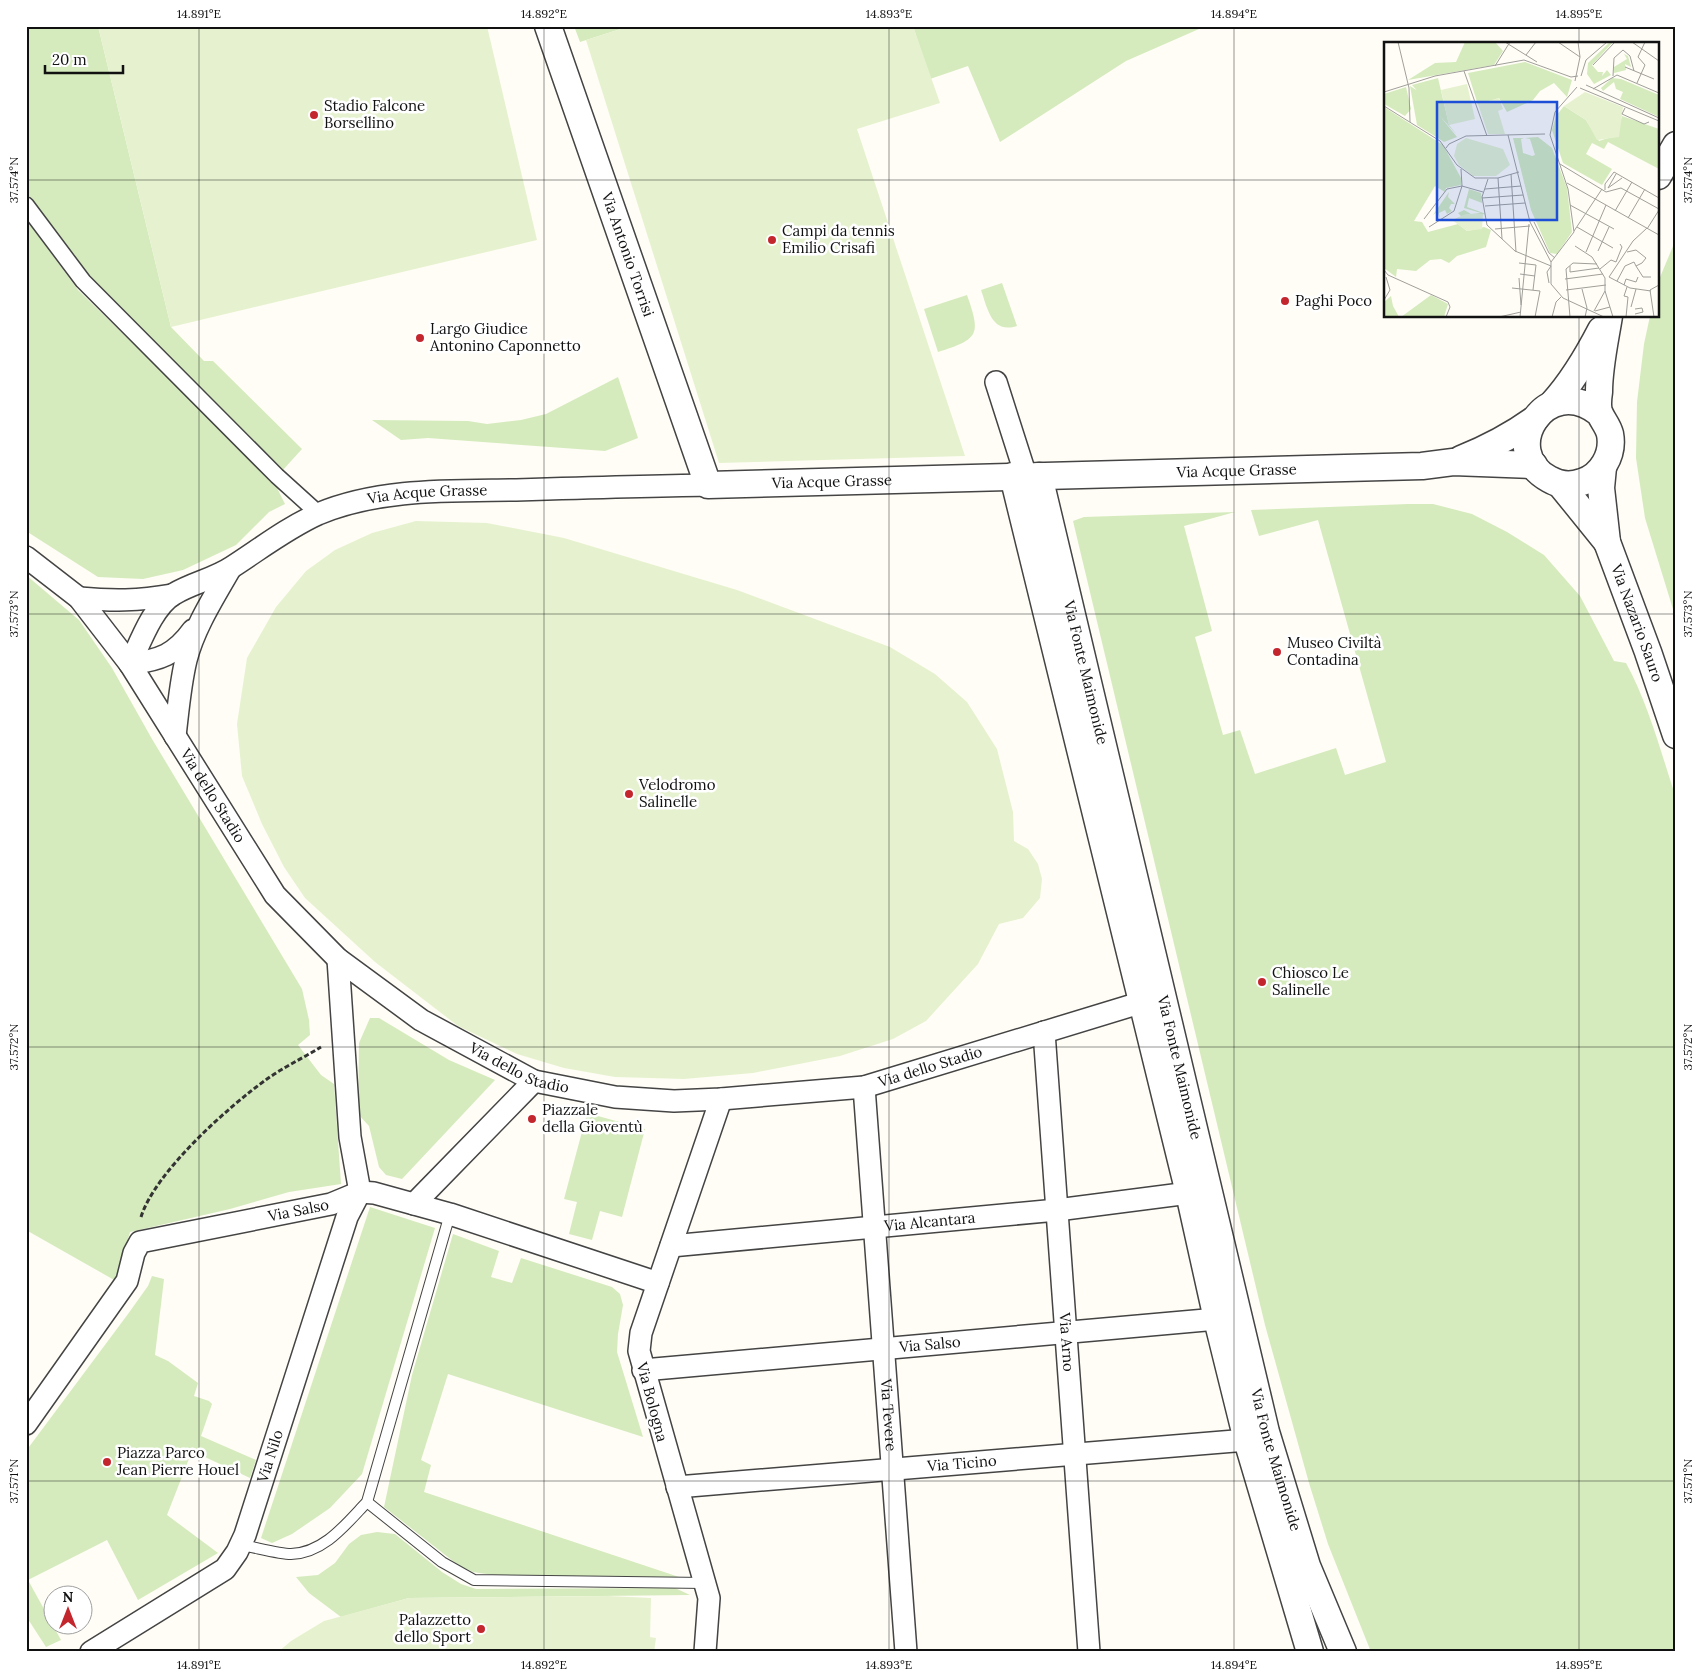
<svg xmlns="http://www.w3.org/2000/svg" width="1702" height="1678" font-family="Lora,serif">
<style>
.green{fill:#d5ebbd}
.pitch{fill:#e6f2cf}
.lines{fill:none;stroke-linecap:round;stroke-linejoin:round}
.service-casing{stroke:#444;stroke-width:12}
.pedestrian-casing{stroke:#444;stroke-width:18}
.minor-casing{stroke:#444;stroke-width:24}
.tertiary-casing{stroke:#444;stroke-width:29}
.path{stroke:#333;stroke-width:3;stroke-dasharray:5 2.5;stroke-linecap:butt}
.service{stroke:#fff;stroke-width:10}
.pedestrian{stroke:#fff;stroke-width:15}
.minor{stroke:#fff;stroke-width:21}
.tertiary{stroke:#fff;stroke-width:26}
.ticks{fill:none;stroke:#111;stroke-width:1;stroke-opacity:0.45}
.poi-dot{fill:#c4262e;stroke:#fff;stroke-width:2}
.labels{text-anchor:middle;stroke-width:5;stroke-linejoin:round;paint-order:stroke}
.poi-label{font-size:15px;fill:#111;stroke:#fff;text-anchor:start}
.street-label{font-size:15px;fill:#111;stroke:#fff}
.inset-road{fill:none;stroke:#a09f9a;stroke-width:1}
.view{fill:#1d4ed8;fill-opacity:0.15;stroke:#1d4ed8;stroke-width:2.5}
.inset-edge{fill:none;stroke:#111;stroke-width:2.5}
.neatline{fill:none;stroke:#111;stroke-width:2}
.ticks-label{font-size:12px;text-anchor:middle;fill:#111}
</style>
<rect width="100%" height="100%" fill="#fffdf5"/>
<g class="green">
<path d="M 26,26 L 98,26 L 171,327 L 204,361 L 213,361 L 302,449 L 282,471 L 90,278 L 26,192 Z"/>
<path d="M 574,26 L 630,26 L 580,42 Z"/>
<path d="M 913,26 L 1208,26 L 1199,29 L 1126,61 L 1000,142 L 968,66 L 930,79 Z"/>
<path d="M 26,219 L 78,290 L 274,482 L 285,504 L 269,512 L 236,545 L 183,570 L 143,579 L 98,577 L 26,531 Z"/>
<path d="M 1676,239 L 1676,619 L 1645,518 L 1636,458 L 1637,402 L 1644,344 L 1650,316 L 1658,316 L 1658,282 Z"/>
<path d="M 1002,283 L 1017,326 C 992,334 988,310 981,290 Z"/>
<path d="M 967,295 C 981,335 979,339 938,352 L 924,309 Z"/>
<path d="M 618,377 L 638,438 L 605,451 L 428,438 L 401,440 L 372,420 L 468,421 L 487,424 L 521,420 L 546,414 Z"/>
<path d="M 1408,504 L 1433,504 L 1472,514 L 1507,532 L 1544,555 L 1580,596 L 1614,661 L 1626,663 C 1649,705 1661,753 1676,798 L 1676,1652 L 1371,1652 L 1328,1544 L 1309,1483 L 1265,1325 L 1073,521 L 1084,517 L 1235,512 L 1184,526 L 1212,631 L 1195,637 L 1223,735 L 1240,730 L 1255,774 L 1336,748 L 1345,775 L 1386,762 L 1318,520 L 1259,536 L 1251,510 Z"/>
<path d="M 26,575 L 79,620 L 112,668 L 152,739 L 302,989 L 309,1020 L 310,1035 L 298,1045 L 321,1075 L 334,1084 L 341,1184 L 289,1192 L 230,1209 L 130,1232 L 116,1281 L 26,1230 Z"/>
<path d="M 370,1018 L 379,1018 L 449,1060 L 495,1080 L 402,1179 L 386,1175 L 379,1167 L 369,1126 L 358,1114 L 359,1043 Z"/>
<path d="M 587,1113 L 645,1129 L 622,1217 L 600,1211 L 592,1240 L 569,1234 L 577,1202 L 564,1199 Z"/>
<path d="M 370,1207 L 435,1228 L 362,1474 L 330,1508 L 292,1534 L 272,1543 L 261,1538 Z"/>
<path d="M 453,1234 L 499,1251 L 491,1277 L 512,1283 L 521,1258 L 612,1287 L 620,1294 L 623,1305 L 618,1334 L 617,1352 L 643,1437 L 448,1374 L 421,1460 L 431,1465 L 424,1492 L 685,1579 L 493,1575 L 473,1572 L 458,1565 L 384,1507 L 412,1375 Z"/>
<path d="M 152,1276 L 164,1279 L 155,1355 L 168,1361 L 198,1383 L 194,1396 L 209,1401 L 212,1404 L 201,1436 L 256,1460 L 250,1478 L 192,1451 L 167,1515 L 218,1553 L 138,1600 L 107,1540 L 28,1580 L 61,1640 L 46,1647 L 26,1616 L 26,1451 L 128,1314 L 148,1286 Z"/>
<path d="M 377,1532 L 395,1534 L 442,1572 L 461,1584 L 476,1589 L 675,1588 L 690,1595 L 409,1598 L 341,1617 L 309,1593 L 296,1577 L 318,1575 L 335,1563 L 349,1544 L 361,1535 Z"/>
</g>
<g class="pitch">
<path d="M 98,26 L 487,26 L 537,240 L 171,327 Z"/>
<path d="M 630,26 L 913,26 L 940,103 L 857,129 L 965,456 L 719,463 L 586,40 Z"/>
<path d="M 416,521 L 487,523 L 564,538 L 737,590 L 890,647 L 935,674 L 967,702 L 997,749 L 1013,812 L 1014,841 L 1028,849 L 1038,864 L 1042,879 L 1040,898 L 1023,918 L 999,924 L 978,964 L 926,1021 L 893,1039 L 840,1056 L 753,1073 L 684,1079 L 615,1077 L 564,1068 L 517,1054 L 458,1026 L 375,962 L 305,898 L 284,867 L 262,824 L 242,776 L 237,724 L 247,658 L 276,607 L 306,571 L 335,550 L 372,533 Z"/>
<path d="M 608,1596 L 651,1598 L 650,1637 L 656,1638 L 654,1652 L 278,1652 L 291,1641 L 324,1621 L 409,1598 Z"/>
</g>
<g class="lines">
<defs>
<g id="service">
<path d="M 367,1502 L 442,1562 L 474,1580 L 705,1583"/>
<path d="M 241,1545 C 254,1547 279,1554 291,1554 C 324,1553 346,1524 367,1502 L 450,1214"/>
</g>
<path id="pedestrian" d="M 26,205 L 83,281 L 277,476 L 319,514"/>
<g id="minor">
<path d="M 996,382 L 1026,476"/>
<path id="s1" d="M 26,557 L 79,598 L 130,664 L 275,895 L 338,959 L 421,1020 L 534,1081 L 615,1097 L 674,1101 L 721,1099 L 864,1087 L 1156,998"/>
<path d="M 79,598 C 113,601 138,601 172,595"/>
<path id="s2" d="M 130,664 C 140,643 153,606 174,594 C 192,583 214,579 232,567 C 260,549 287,528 318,514 C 380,488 450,491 516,490 C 580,488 644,486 708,485"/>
<path d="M 130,664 C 160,660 175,655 193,630"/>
<path d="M 175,736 C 178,711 180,685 186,660 C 194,628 214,597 230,569"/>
<path id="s3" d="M 1044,1032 L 1089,1652"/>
<path id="s4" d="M 864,1087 L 906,1652"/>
<path d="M 414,1204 L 534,1081"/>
<path id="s5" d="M 671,1246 L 1057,1210 L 1189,1193"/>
<path id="s6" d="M 643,1370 L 1217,1319"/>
<path id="s7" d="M 26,1424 L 127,1281 L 134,1253 L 140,1242 L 331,1204 L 360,1192 L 374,1193 L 450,1214 L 658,1283"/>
<path id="s8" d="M 677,1487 L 1247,1440"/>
<path id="s9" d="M 91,1652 L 225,1569 L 237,1552 L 245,1535 L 347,1217 L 360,1192 L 350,1137 L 338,959"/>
<path d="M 705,1652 L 709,1598 L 639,1351 L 641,1333 L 721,1099"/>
</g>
<g id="tertiary">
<path id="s10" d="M 548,26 L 708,485 L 1345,468 L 1422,466 L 1453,462 L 1534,465"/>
<path d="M 1658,176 L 1676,145"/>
<path d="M 1553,403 C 1573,381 1587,357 1601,330"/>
<path d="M 1599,413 C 1546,371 1497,451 1549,479 C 1559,485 1571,486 1582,482 C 1601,476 1614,455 1610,434 C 1608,426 1603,421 1600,414 C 1597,409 1598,398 1599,392 C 1599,367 1605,341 1609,316"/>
<path d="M 1461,459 C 1489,448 1510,437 1535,419"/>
<path id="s11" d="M 1603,467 L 1601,488 L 1607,542 L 1648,652 L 1676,735"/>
<path d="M 1013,476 L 1189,1193 L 1217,1319 L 1247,1440 L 1310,1652"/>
<path id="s12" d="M 1039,476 L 1266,1432 L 1307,1566 L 1343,1652"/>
<path d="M 1560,484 L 1607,542"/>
</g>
</defs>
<use href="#service" class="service-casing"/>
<use href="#pedestrian" class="pedestrian-casing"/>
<use href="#minor" class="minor-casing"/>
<use href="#tertiary" class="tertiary-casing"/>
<path class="path" d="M 141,1217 C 155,1172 228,1107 267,1079 C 284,1067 303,1058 321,1047"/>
<use href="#service" class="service"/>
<use href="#pedestrian" class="pedestrian"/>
<use href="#minor" class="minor"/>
<use href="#tertiary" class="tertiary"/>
</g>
<path class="ticks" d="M 199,26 L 199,1652M 544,26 L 544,1652M 889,26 L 889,1652M 1234,26 L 1234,1652M 1579,26 L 1579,44M 26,180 L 1386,180M 1658,180 L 1676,180M 1579,316 L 1579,1652M 26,614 L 1676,614M 26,1047 L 1676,1047M 26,1481 L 1676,1481"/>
<g class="poi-dot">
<circle cx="314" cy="115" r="5"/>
<circle cx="772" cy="240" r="5"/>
<circle cx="1285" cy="301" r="5"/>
<circle cx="420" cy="338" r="5"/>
<circle cx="1277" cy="652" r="5"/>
<circle cx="629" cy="794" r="5"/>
<circle cx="1262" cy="982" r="5"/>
<circle cx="532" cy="1119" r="5"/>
<circle cx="107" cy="1462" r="5"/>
<circle cx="481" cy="1629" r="5"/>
</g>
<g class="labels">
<g class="poi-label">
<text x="324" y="111">Stadio Falcone<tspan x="324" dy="17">Borsellino</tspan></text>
<text x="782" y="236">Campi da tennis<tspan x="782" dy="17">Emilio Crisafi</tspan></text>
<text x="1295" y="306">Paghi Poco</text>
<text x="430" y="334">Largo Giudice<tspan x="430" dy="17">Antonino Caponnetto</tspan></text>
<text x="1287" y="648">Museo Civiltà<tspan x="1287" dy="17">Contadina</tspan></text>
<text x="639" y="790">Velodromo<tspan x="639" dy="17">Salinelle</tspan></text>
<text x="1272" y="978">Chiosco Le<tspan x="1272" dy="17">Salinelle</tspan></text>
<text x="542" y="1115">Piazzale<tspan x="542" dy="17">della Gioventù</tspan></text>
<text x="117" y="1458">Piazza Parco<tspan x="117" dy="17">Jean Pierre Houel</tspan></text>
<text x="471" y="1625" text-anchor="end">Palazzetto<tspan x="471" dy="17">dello Sport</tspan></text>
</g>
<g class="street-label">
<text dy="5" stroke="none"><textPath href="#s10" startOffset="242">Via Antonio Torrisi</textPath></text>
<text dy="5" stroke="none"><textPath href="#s10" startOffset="1015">Via Acque Grasse</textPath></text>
<text dy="5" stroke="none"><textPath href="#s10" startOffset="610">Via Acque Grasse</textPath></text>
<text dy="5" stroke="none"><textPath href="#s2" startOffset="361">Via Acque Grasse</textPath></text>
<text dy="5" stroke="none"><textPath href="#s11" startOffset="162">Via Nazario Sauro</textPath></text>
<text dy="5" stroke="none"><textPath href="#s12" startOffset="202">Via Fonte Maimonide</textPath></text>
<text dy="5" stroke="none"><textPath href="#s1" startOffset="306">Via dello Stadio</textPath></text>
<text dy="5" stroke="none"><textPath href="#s1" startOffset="726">Via dello Stadio</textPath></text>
<text dy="5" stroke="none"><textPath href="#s1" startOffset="1146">Via dello Stadio</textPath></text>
<text dy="5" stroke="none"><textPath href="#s12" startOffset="608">Via Fonte Maimonide</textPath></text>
<text dy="5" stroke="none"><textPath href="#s7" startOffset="378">Via Salso</textPath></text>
<text dy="5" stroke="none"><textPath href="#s5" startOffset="260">Via Alcantara</textPath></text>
<text dy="5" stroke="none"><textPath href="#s3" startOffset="311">Via Arno</textPath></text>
<text dy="5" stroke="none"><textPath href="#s6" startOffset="288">Via Salso</textPath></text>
<text transform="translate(652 1402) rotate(75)" y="5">Via Bologna</text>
<text dy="5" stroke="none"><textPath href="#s4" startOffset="329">Via Tevere</textPath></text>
<text dy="5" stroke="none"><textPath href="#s9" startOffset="280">Via Nilo</textPath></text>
<text dy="5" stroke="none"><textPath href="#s12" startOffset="1012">Via Fonte Maimonide</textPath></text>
<text dy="5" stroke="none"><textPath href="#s8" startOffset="286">Via Ticino</textPath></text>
</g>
</g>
<g transform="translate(1384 42)">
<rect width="275" height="275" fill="#fffdf5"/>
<path d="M 81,0 L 111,0 L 119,9 L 110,23 L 24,38 L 51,21 L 72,20 ZM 226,0 L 229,0 L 208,23 L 214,30 L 219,30 L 218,34 L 223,28 L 227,33 L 210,42 L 203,32 L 204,21 ZM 240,12 L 244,14 L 247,25 L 241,22 L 242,28 L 230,31 L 230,25 L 243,17 ZM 141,20 L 188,38 L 183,55 L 170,41 L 156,49 L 149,58 L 123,70 L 115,56 L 94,63 L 84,31 ZM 54,36 L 65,83 L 73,93 L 28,43 ZM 228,36 L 237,37 L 275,53 L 275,75 L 236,57 L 239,50 L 232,47 L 230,40 L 219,49 L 217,46 ZM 26,44 L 37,51 L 73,95 L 60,100 L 33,83 ZM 22,45 L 27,67 L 21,74 L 0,62 L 0,52 ZM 180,64 L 202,78 L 215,99 L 233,93 L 238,74 L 275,87 L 275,127 L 224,100 L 220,107 L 208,101 L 202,112 L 228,127 L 218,143 L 179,121 L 168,88 L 172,74 ZM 0,65 L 59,103 L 77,136 L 77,143 L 62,146 L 61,150 L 51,144 L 30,179 L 38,180 L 44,190 L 74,182 L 83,189 L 100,185 L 107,188 L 102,205 L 73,214 L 65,221 L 57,217 L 46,218 L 32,229 L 13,227 L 12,235 L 0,226 ZM 154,95 L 168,106 L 183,146 L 188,190 L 173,212 L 166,211 L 147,168 L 129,96 L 140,96 L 137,97 L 139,111 L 148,114 L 151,113 L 146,97 L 141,96 ZM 85,147 L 97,151 L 98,161 L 85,156 L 83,165 L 102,172 L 77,174 L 74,171 L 80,168 L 87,172 L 97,171 L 80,166 ZM 65,150 L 64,155 L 71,162 L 67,162 L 65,166 L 68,169 L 63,172 L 61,168 L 55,171 L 56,176 L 53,170 L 49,173 ZM 47,253 L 64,262 L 60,275 L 17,275 ZM 7,254 L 9,264 L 15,275 L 0,275 L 0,260 Z" fill="#d5ebbd"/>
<path d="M 83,42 L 91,77 L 65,83 L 57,48 ZM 201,50 L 239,65 L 235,95 L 213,98 L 202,78 L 180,64 ZM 115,56 L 119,67 L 114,69 L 121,92 L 104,92 L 94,62 ZM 82,96 L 119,107 L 126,123 L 112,134 L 89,134 L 75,123 L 70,114 L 73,102 ZM 82,172 L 99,172 L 98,187 L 83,189 L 68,178 Z" fill="#e6f2cf"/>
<path class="inset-road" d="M 14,0 L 25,46 L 26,80M 121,0 L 153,20M 174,0 L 196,15M 248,0 L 275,19M 142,13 L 152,0M 209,23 L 231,0M 111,24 L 126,0M 241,25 L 270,37M 80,29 L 103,94M 197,34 L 202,18 L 223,0M 229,34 L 230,16 L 239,8 L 246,14 L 250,29M 191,39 L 196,15 L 194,0M 253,41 L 261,23 L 254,15 L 261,0M 202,43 L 275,76M 196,46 L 275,79M 209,47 L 233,33 L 275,51M 0,50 L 51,34 L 140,18 L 187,35 L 194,34M 0,64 L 56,99 L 73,123 L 91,136 L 114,136 L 135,130M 241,66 L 238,72 L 260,82 L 265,80M 124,93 L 146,180 L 167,220M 166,93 L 184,147 L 190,190 L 167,220 L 167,242 L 179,256 L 220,275M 166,93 L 171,70 L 193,45M 62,106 L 65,102 L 82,94 L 161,92M 176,122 L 222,150 L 237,146 L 275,167M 127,132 L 132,210M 232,132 L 224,146 L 238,136M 114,136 L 118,197M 104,137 L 98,155 L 103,183 L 131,209 L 167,224 L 163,230 L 165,241M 183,141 L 275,193M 101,147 L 137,144M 221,148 L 221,142 L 230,130 L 275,156M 98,156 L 139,153M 186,163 L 230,187M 101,164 L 141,161M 231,169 L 248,140M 244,176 L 261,147M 40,177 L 63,147 L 78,144 L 99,150M 150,180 L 165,211 L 171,216M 45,185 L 70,169 L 78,144 L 77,127M 193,185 L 229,206M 111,187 L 146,184M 263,187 L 275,168M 190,189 L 218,147M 191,204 L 208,215 L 221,236 L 221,249 L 229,275M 214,209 L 225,185M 202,210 L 222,163M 243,210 L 252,208 L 262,216M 232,220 L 238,205 L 236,202M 135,221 L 152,223 L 149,248M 186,224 L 186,230 L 215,226M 252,224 L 259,235 L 267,235M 216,227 L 227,218 L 232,220M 0,228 L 4,233 L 64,260 L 66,265 L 62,275M 136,232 L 151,234M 225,235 L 249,199 L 263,186M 225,235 L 246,246 L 267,249M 135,236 L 137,263M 181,237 L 219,232M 233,239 L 241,224 L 250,220 L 252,224 L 258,221 L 262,216M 240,243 L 242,237 L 252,240 L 254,235M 128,246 L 156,249 L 151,275M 198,247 L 203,266 L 201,275M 182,248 L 222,243M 0,258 L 6,248 L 2,235M 247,265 L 252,247M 210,269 L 221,249M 211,269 L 226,265M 251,272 L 259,270 L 258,266 L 251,267M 115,275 L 137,270M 136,275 L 145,182M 168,275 L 172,260 L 177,255M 186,275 L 182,227 L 189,221 L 213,222M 242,275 L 244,255 L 240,254 L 243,245M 270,275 L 266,248 L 275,243"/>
<path class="view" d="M 53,60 L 173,60 L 173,178 L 53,178 Z"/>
<rect width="275" height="275" class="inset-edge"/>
</g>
<rect width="1702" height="1678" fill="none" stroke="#ffffff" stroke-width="55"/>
<g transform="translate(68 1610)"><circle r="24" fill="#ffffff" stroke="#a0a0a0"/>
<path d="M0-4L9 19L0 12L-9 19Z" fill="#c4262e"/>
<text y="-8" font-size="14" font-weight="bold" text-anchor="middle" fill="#111111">N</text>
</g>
<path d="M45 65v8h78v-8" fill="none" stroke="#111111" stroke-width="2.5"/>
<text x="52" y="65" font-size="15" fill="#111111" stroke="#ffffff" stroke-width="4" paint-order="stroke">20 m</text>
<rect x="28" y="28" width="1646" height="1622" class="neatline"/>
<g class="ticks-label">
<text x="199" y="18">14.891°E</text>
<text x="544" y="18">14.892°E</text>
<text x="889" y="18">14.893°E</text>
<text x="1234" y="18">14.894°E</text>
<text x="1579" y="18">14.895°E</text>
<text transform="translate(14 180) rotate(-90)" y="4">37.574°N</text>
<text transform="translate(1688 180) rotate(-90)" y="4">37.574°N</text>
<text transform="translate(14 614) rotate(-90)" y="4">37.573°N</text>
<text transform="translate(1688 614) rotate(-90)" y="4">37.573°N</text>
<text transform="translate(14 1047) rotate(-90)" y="4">37.572°N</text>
<text transform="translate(1688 1047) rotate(-90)" y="4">37.572°N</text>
<text transform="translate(14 1481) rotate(-90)" y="4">37.571°N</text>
<text transform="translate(1688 1481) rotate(-90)" y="4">37.571°N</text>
<text x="199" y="1669">14.891°E</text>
<text x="544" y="1669">14.892°E</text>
<text x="889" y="1669">14.893°E</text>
<text x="1234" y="1669">14.894°E</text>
<text x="1579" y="1669">14.895°E</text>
</g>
</svg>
